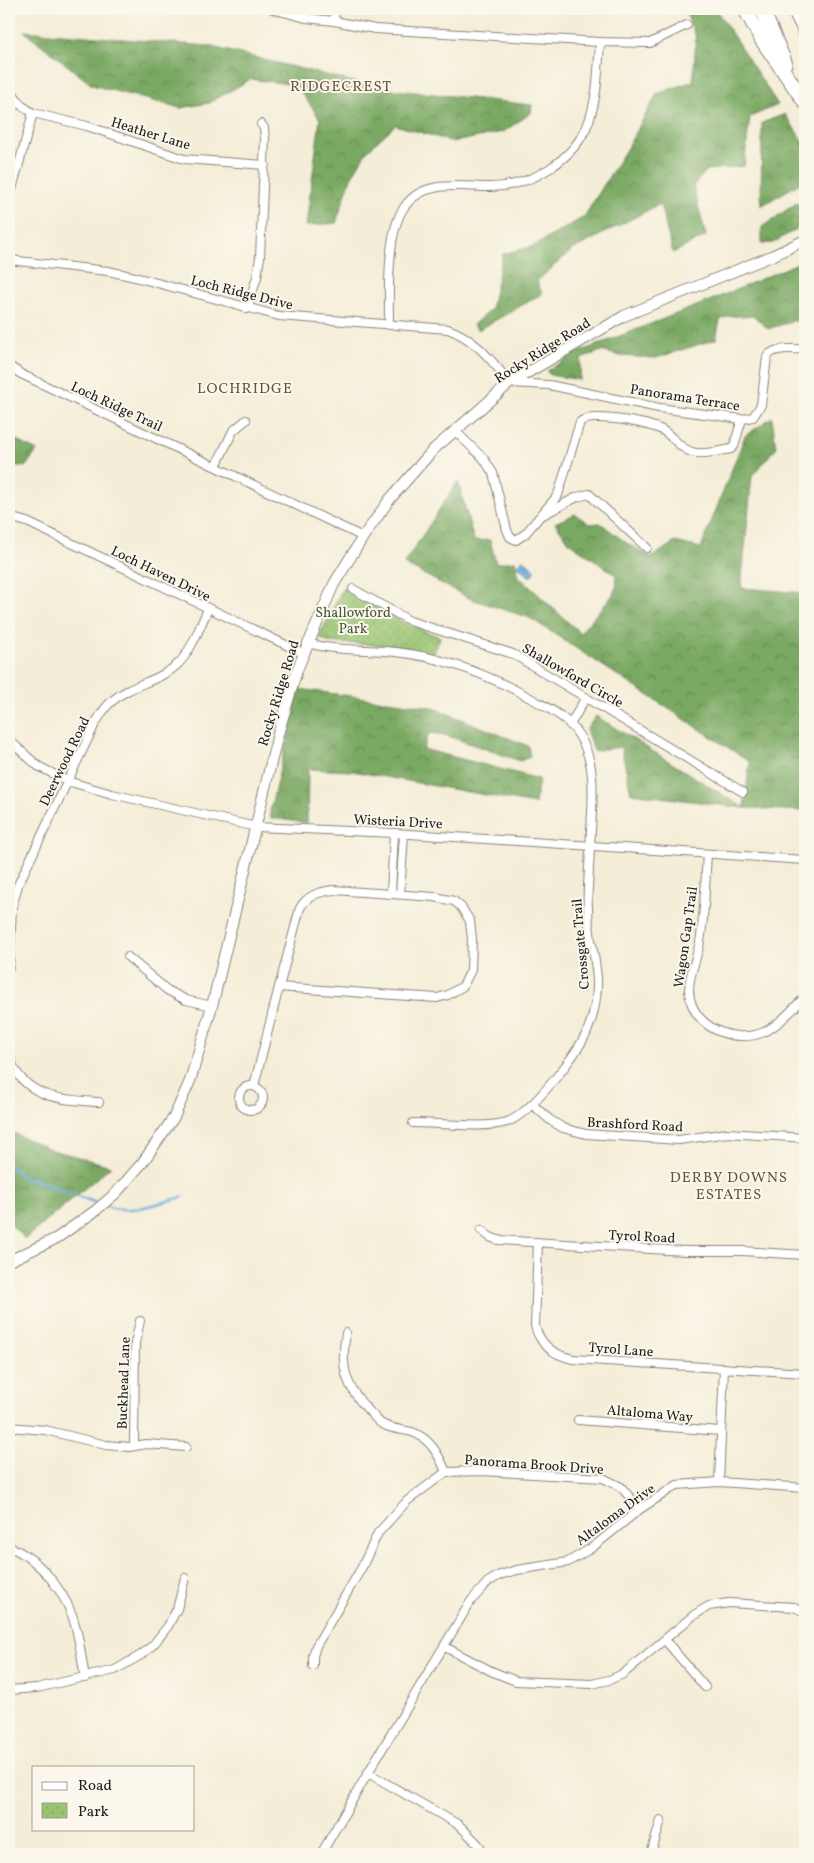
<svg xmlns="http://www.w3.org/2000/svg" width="814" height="1863" font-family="Vollkorn,serif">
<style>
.forest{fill:url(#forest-crowns);stroke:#4b6240}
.park{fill:url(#park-dots);stroke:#5a7046}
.water{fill:url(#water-ripples);stroke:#42647c}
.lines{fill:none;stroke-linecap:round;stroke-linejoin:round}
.stream{stroke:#69abdd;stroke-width:2.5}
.street-casing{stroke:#88847a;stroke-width:10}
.secondary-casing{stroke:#88847a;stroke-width:12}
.highway-casing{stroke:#88847a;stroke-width:16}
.street{stroke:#fff;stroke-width:8}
.secondary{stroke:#fff;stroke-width:10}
.highway{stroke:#fff;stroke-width:14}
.labels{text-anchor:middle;stroke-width:4;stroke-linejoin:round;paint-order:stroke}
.street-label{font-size:14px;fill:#1c1c1c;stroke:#fbf7ec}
.park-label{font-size:14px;fill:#47563a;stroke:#fbf7ec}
.neighbourhood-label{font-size:15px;letter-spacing:1px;fill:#67523b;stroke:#fbf7ec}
</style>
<defs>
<pattern id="forest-crowns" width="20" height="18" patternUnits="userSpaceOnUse" patternTransform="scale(1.25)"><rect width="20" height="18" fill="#7aa963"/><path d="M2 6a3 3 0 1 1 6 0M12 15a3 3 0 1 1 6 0" fill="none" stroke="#638951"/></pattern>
<pattern id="park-dots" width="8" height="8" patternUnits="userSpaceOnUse" patternTransform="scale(1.25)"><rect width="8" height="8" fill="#98c371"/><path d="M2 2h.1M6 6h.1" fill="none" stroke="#82a761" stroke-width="1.8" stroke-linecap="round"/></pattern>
<pattern id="water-ripples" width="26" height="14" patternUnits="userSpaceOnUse" patternTransform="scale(1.25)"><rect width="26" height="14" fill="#69abdd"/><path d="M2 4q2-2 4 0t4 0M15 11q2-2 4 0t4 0" fill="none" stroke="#568ab2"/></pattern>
</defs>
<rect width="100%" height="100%" fill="#fbf7ec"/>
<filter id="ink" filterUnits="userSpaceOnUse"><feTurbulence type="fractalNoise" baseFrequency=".02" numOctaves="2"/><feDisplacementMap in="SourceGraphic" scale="10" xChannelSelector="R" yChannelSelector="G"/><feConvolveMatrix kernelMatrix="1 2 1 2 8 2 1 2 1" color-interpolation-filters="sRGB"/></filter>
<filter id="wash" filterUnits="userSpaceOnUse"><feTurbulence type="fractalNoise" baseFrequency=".0096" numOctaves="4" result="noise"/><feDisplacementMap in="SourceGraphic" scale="20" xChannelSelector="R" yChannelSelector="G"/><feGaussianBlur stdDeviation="1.12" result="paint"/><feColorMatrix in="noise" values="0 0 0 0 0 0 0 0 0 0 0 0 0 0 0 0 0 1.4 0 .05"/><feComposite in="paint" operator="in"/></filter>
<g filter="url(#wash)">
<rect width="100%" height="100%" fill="#f4edd7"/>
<g class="forest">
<path d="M 684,9 L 716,9 L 778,105 L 750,117 L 744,166 L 707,170 L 693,186 L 706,236 L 673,253 L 660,204 L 572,250 L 537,281 L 542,294 L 478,330 L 473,325 L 491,309 L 503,254 L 534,246 L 584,217 L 627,148 L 657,94 L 693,81 L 696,37 Z"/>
<path d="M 24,31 L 208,46 L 379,88 L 532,105 L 531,113 L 503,132 L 454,142 L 395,125 L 366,152 L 351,178 L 336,223 L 306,226 L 320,119 L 296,85 L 251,79 L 209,103 L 180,108 L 92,85 Z"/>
<path d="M 785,114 L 805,145 L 805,180 L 761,206 L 762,123 Z"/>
<path d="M 805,197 L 805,224 L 773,243 L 762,244 L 762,227 Z"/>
<path d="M 805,260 L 805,320 L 793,321 L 768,329 L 754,316 L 729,316 L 720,320 L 716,339 L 656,358 L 620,356 L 601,351 L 581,359 L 580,380 L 550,375 L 547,371 L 574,354 L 719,297 Z"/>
<path d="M 772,417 L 776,448 L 752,476 L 741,588 L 805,593 L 805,811 L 744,808 L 631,793 L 621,747 L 594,751 L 586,730 L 596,716 L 744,808 L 750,762 L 530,618 L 471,599 L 404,564 L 458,481 L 474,541 L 490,540 L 496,563 L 515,561 L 518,576 L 580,633 L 612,596 L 617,585 L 616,575 L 570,543 L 555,523 L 575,514 L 590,524 L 600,523 L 628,544 L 652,557 L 675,542 L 701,548 L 745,436 Z"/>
<path d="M 9,436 L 37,451 L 25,467 L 9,464 Z"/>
<path d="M 299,689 L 431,707 L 528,746 L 530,757 L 520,761 L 445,735 L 429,733 L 423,749 L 539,779 L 535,804 L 352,771 L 308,769 L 307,823 L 271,818 L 270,811 Z"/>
<path d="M 9,1131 L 52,1150 L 111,1166 L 25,1239 L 9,1223 Z"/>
</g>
<path class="park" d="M 343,588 L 406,624 L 440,637 L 432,658 L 396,646 L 327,642 L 319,637 Z"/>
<path class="water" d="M 523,559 L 536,570 L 530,577 L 517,565 Z"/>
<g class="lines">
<g class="stream">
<path d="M 9,1165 L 22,1177 L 33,1179 L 99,1204"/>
<path d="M 106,1206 C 131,1215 158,1203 183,1197"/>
</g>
</g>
</g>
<g filter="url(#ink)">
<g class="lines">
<defs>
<g id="street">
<path d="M 272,9 L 306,18 L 334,21 L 375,29 L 600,42 L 650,43 L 687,25"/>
<path d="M 334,21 L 335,9"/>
<path d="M 9,88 L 21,105 L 33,113 L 87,126 L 184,159 L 265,165"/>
<path d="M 9,200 L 33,113"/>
<path d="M 9,260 L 108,271 L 135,277 L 279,316 L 448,329 C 476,339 492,361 510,383 L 549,385 L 659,408 L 742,419 L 753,417 L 761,405 L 767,357 C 774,346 793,350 805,349"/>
<path d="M 247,309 L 257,277 L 260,257 L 265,139 L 264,128 L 261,124"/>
<path d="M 389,325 C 389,294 386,231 405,206 C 424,179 462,187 490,187 C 530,187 575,160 589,121 C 598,95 598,69 600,42"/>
<path d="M 9,366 L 21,374 L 363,537"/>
<path d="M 454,430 L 484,459 L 493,473 L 507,530 L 510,537 L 516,540 L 525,534 L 558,495 L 580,422 C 590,412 649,423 662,430 C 673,436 682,452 697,453 C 708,454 720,451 731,449 L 734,446 L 742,419"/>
<path d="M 216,466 L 233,431 L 246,420"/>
<path d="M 543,515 L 577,497 L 589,494 L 647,548"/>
<path d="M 9,517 L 27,522 L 303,653"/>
<path d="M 353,589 L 410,621 L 513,654 L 743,792"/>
<path d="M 307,643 C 336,651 366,649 396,652 C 443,657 493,677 534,700 C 546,707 561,714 571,725 C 598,755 593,793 591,830 C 590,849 589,868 588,887 C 587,905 588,922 591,940 C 594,956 598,972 597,988 C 596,1003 593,1018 587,1032 C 576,1055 531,1114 507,1122 C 486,1129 437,1123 413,1123"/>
<path d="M 570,725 L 586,697"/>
<path d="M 9,740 L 38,766 L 67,781 L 112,794 L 256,827 L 394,833 L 805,860"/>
<path d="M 707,854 C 705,883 705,913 700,942 C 697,958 689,974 689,990 C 690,1027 734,1045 764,1032 C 780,1024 793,1009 805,997"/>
<path d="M 333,890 L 435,897 L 454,901 L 461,907 L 470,921 L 472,939 L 471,970 L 463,986 L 448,995 L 437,998 L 279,987 L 300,908 C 308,895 318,892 333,890 Z"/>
<path d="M 391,894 L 394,833"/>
<path d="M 400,894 L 404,834"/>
<path d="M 128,957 L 167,990 L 186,1000 L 212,1006"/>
<path d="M 9,967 L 12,907 L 18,885 L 95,724 C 100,716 104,708 111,702 C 130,684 159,682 178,664 C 192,650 200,626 208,609"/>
<path d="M 9,1050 C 10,1055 11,1063 14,1068 C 32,1100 67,1100 99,1102"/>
<circle cx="251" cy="1098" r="12"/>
<path d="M 254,1086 L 279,987"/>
<path d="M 532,1104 L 550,1120 L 563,1128 L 586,1134 L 679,1140 L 727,1133 L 805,1138"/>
<path d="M 481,1230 L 490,1237 L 498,1240 L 685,1251 L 742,1251 L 805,1255"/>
<path d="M 538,1242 L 535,1326 C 540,1345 554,1355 573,1359 L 805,1373"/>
<path d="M 346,1333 C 340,1367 345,1386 369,1411 C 373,1415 377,1421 382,1424 C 394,1430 401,1429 412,1432 C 430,1438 439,1455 446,1472"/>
<path d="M 578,1420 L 720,1431"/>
<path d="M 9,1427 L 45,1430 L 106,1445 L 129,1447 L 146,1444 L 186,1447"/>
<path d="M 134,1445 L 135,1343 L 140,1321"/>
<path d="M 719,1482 L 724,1368"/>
<path d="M 9,1547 C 41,1559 68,1595 76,1628 C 80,1644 82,1661 85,1678"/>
<path d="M 665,1640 L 705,1687"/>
<path d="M 445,1647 L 491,1671 L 516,1681 L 592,1684 L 609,1680 L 623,1674 L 694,1615 L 709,1606 L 729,1603 L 794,1607 L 805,1612"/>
<path d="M 313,1666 L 313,1656 L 316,1646 L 362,1567 L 378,1533 L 407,1501 L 446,1472 L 482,1471 L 603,1478 L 621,1487 L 640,1509"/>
<path d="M 9,1690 L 37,1688 L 115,1670 L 141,1655 L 153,1645 L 168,1626 L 177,1609 L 185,1578"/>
<path d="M 368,1773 L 459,1825 L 478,1844 L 485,1854"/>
<path d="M 321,1854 L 375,1761 L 471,1601 L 488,1582 L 500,1575 L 517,1570 L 568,1562 L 593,1547 L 640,1509 L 677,1485 L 719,1482 L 805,1488"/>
<path d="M 651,1854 L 661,1820"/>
</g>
<path id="secondary" d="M 9,1261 L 57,1238 L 95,1211 L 116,1193 L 143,1162 L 174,1117 L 190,1081 L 212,1006 L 278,734 L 297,670 L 334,584 L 363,537 L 390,499 L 434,449 L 510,383 L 624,316 L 774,255 L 805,240"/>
<g id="highway">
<path d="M 745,9 L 762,40 L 805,102"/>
<path d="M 762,9 L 785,63"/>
<path d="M 794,9 L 805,30"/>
</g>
</defs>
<use href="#street" class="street-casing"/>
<use href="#secondary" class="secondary-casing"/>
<use href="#highway" class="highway-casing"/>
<use href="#street" class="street"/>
<use href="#secondary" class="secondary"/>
<use href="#highway" class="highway"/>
</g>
</g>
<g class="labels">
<g class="street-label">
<text transform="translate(151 133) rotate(17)" y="5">Heather Lane</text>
<text transform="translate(242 292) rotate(14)" y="5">Loch Ridge Drive</text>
<text transform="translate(542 350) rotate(-32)" y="5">Rocky Ridge Road</text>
<text transform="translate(685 397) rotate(9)" y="5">Panorama Terrace</text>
<text transform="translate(117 406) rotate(25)" y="5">Loch Ridge Trail</text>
<text transform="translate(161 573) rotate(26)" y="5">Loch Haven Drive</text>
<text transform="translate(573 675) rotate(30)" y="5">Shallowford Circle</text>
<text transform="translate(278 693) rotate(-73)" y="5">Rocky Ridge Road</text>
<text transform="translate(64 761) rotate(-64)" y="5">Deerwood Road</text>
<text transform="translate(398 821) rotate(3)" y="5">Wisteria Drive</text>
<text transform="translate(685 937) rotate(-82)" y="5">Wagon Gap Trail</text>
<text transform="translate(580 944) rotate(-95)" y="5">Crossgate Trail</text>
<text transform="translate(635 1124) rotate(3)" y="5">Brashford Road</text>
<text transform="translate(642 1236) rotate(3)" y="5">Tyrol Road</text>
<text transform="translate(621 1349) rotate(4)" y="5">Tyrol Lane</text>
<text transform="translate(123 1383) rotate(-88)" y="5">Buckhead Lane</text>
<text transform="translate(650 1413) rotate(5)" y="5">Altaloma Way</text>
<text transform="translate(534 1464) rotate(4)" y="5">Panorama Brook Drive</text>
<text transform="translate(615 1514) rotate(-36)" y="5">Altaloma Drive</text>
</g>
<g class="park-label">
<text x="353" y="617">Shallowford<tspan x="353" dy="16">Park</tspan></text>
</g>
<g class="neighbourhood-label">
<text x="341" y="91">RIDGECREST</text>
<text x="245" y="393">LOCHRIDGE</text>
<text x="729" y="1182">DERBY DOWNS<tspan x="729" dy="17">ESTATES</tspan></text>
</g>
</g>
<rect width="814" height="1863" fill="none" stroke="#fbf7ec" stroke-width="30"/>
<rect x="32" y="1766" width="162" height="65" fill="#fbf7ec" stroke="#a29f99"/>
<rect x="42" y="1782" width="25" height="8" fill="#ffffff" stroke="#a29f99"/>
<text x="78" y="1790" font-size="15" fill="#1c1c1c">Road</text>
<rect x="42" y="1803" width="25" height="15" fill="url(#park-dots)" stroke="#a29f99"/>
<text x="78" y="1816" font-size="15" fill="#1c1c1c">Park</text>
</svg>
